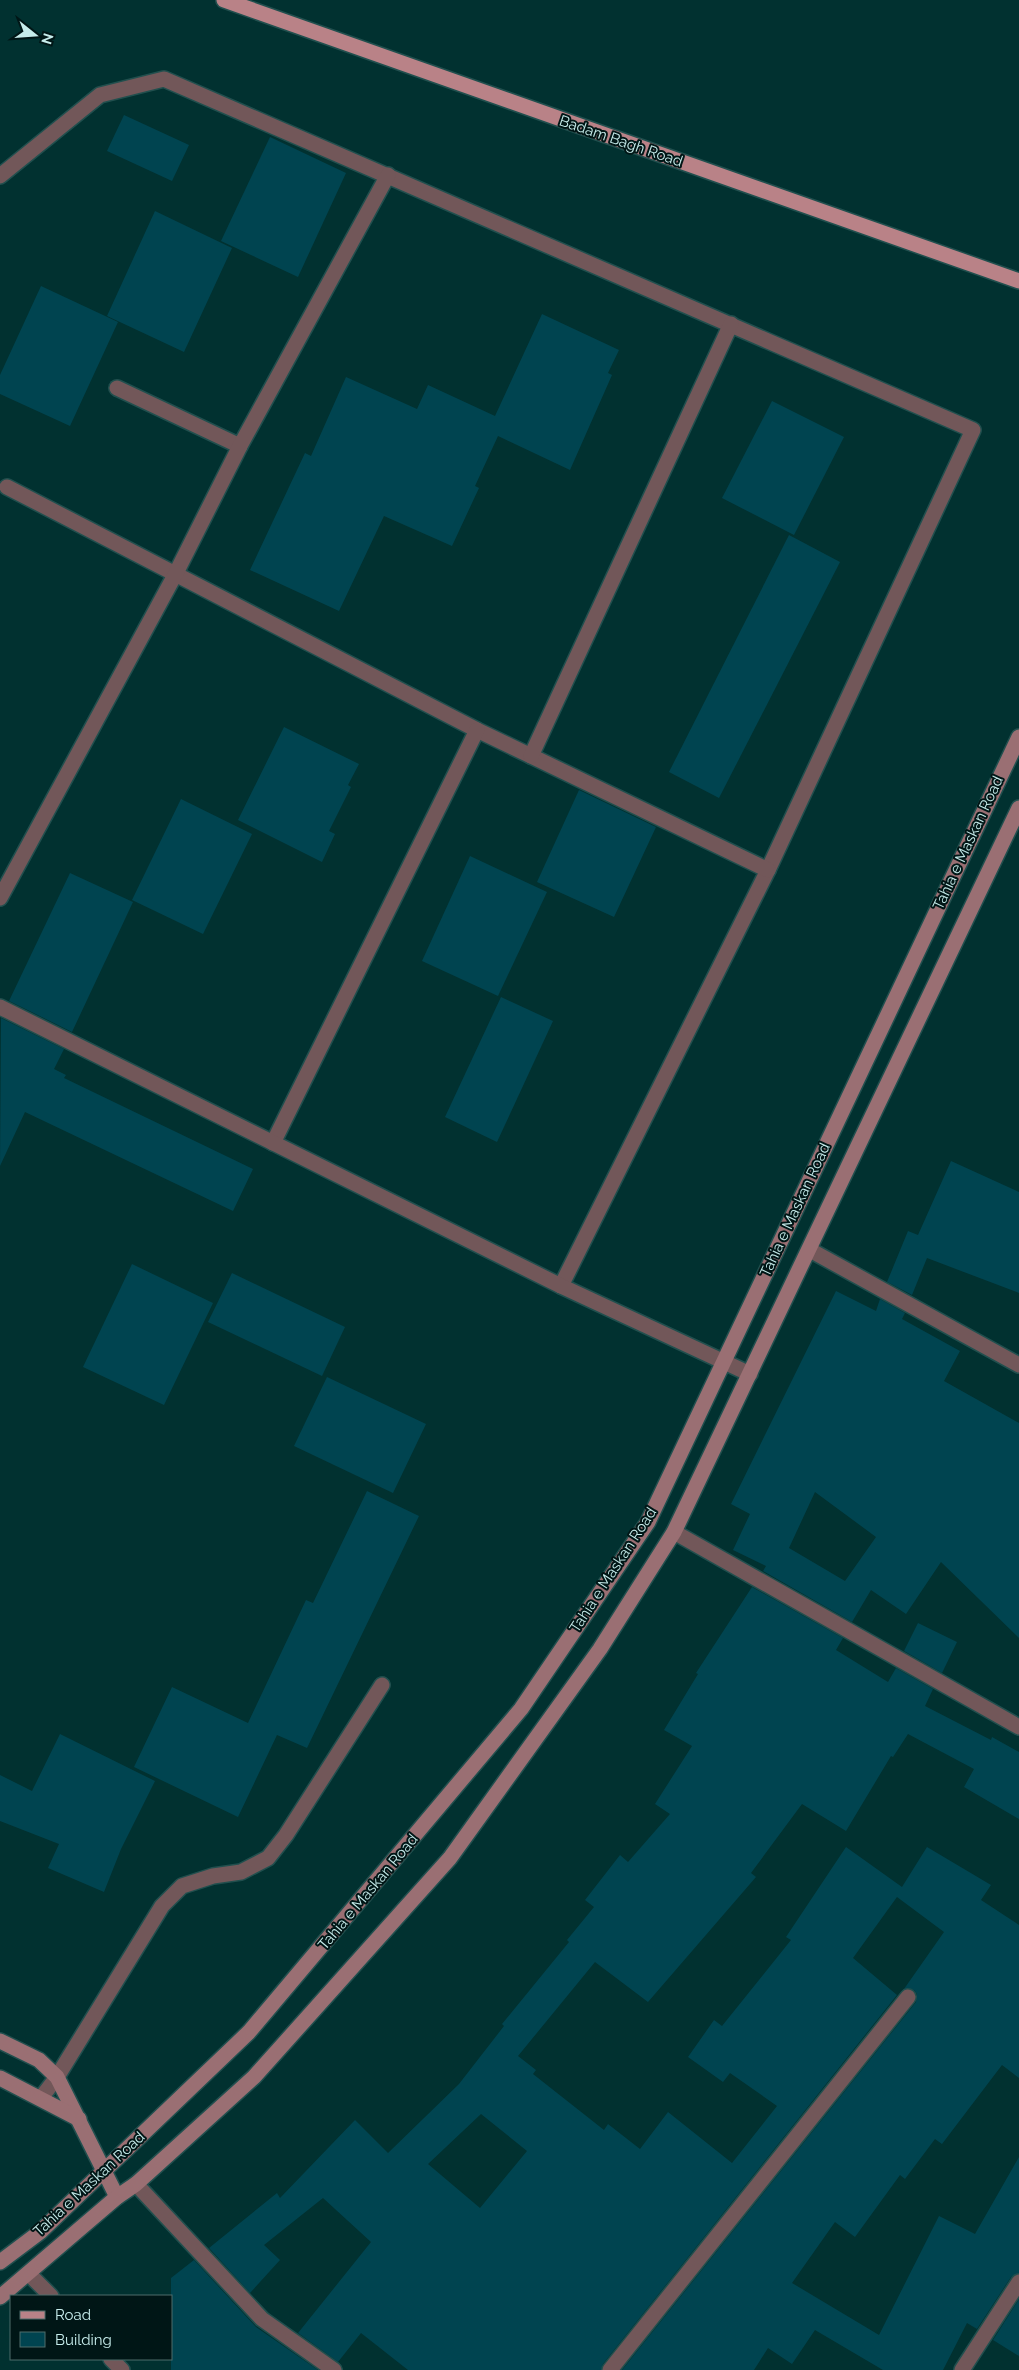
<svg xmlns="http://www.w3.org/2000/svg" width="1019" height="2370" font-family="Raleway,sans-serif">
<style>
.building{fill:#004450;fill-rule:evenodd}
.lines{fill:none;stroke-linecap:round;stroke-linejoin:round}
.lane-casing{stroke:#214f4e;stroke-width:18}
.street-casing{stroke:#214f4e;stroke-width:18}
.secondary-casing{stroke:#214f4e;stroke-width:18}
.primary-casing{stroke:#214f4e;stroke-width:18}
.lane{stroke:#725759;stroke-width:15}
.street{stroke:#725759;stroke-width:15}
.secondary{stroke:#9a6f73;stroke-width:15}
.primary{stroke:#b98287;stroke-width:15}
.labels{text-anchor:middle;stroke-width:4;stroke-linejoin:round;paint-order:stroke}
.street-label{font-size:15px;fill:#c6eceb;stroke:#001616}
</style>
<rect width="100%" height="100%" fill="#013130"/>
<g class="building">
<path d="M 124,115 L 189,145 L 172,181 L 107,151 Z"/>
<path d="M 270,137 L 346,173 L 298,277 L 221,241 Z"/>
<path d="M 155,211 L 232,248 L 184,352 L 107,316 Z"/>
<path d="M 41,286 L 118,322 L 70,426 L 0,394 L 0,375 Z"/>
<path d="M 542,314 L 619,350 L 608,373 L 612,375 L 570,470 L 498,436 L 475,486 L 479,488 L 452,546 L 384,516 L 339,611 L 250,570 L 305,453 L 311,456 L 346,377 L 417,409 L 428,385 L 495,416 Z"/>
<path d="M 772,401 L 844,437 L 794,535 L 722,498 Z"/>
<path d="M 789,535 L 840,562 L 719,798 L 669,772 Z"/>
<path d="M 284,727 L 359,764 L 348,785 L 351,787 L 329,831 L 335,834 L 322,862 L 238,820 Z"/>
<path d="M 579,790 L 656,827 L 614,917 L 537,882 Z"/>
<path d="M 181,799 L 252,834 L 203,934 L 132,900 Z"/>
<path d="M 470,856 L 547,892 L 498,996 L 422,961 Z"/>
<path d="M 70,873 L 133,902 L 72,1032 L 9,1001 Z"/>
<path d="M 501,997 L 553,1021 L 497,1142 L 445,1117 Z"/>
<path d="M 1,1018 L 64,1049 L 54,1069 L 66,1075 L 64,1078 L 253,1169 L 233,1211 L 25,1112 L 0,1166 Z"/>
<path d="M 951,1161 L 1019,1192 L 1019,1293 L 927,1258 L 912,1295 L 887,1282 L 908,1231 L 918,1235 Z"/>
<path d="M 132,1264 L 213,1303 L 164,1405 L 83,1367 Z"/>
<path d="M 232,1273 L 345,1327 L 322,1376 L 208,1322 Z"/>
<path d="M 836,1291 L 876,1311 L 880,1299 L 905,1313 L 902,1319 L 960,1351 L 944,1381 L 1019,1423 L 1019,1638 L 941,1562 L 906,1614 L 871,1590 L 852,1622 L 763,1571 L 766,1566 L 733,1550 L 750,1514 L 731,1504 ZM 815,1492 L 876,1537 L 845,1581 L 789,1548 Z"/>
<path d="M 327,1377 L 426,1424 L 393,1493 L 294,1446 Z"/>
<path d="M 367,1491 L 419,1516 L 307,1748 L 277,1735 L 238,1817 L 134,1767 L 172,1687 L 248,1723 L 306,1600 L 313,1603 Z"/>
<path d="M 752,1587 L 843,1638 L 836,1650 L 888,1682 L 896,1668 L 933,1689 L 925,1706 L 991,1740 L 992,1737 L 1019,1752 L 1019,1819 L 964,1787 L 974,1769 L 908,1734 L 893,1757 L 891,1756 L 846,1831 L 802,1804 L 751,1873 L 756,1877 L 648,2002 L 595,1962 L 518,2056 L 536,2070 L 533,2074 L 604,2130 L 608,2124 L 640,2149 L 668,2112 L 732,2163 L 777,2106 L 730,2073 L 723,2082 L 688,2057 L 714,2020 L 722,2026 L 791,1940 L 786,1937 L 846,1847 L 902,1887 L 927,1847 L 991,1885 L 981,1900 L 1019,1925 L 1019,2078 L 1002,2065 L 942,2144 L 935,2139 L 905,2179 L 900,2175 L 855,2237 L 835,2222 L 792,2283 L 879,2335 L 939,2216 L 975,2234 L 1019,2157 L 1019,2273 L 1011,2277 L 977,2329 L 967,2323 L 943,2370 L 883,2370 L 815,2330 L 792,2364 L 768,2348 L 754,2370 L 622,2370 L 916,2002 L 917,1994 L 914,1990 L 904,1989 L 944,1932 L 897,1897 L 853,1958 L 897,1995 L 603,2364 L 601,2370 L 408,2370 L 361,2333 L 338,2362 L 298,2333 L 371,2242 L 323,2198 L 264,2245 L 280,2260 L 250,2293 L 209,2248 L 277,2193 L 280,2198 L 355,2120 L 388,2153 L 459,2084 L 504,2026 L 502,2024 L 569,1942 L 567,1940 L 594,1907 L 585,1900 L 620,1855 L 628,1862 L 670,1814 L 655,1804 L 692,1746 L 664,1730 L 698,1674 L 696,1673 ZM 481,2114 L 527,2151 L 480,2208 L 428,2164 Z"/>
<path d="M 918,1623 L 957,1642 L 942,1673 L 904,1651 Z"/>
<path d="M 60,1734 L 155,1781 L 121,1849 L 104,1892 L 48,1868 L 59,1844 L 0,1821 L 0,1775 L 32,1791 Z"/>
<path d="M 194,2260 L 256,2327 L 318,2370 L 171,2370 L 171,2278 Z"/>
<path d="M 1019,2299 L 1019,2356 L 993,2340 Z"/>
</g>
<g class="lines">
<defs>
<g id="lane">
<path d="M 0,176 L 100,95 L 164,79 L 973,430 L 768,870 L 561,1286"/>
<path d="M 117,388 L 240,446"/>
<path d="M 7,487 L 477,730 L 768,870"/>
<path d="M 531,756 L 731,324"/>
<path d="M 273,1143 L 477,730"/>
</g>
<g id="street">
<path d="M 0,898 L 176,573 L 240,446 L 388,175"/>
<path d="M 0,1007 L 561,1286 L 750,1374"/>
<path d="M 810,1250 L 1019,1365"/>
<path d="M 674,1532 L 1019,1727"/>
<path d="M 41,2098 L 57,2077 L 162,1906 L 182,1886 L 213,1876 L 241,1872 L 268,1858 L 286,1835 L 382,1685"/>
<path d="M 136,2184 L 262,2319 L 334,2370"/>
<path d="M 29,2274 L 51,2296"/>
<path d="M 111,2359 L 122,2370"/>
<path d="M 610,2370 L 908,1997"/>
<path d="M 962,2370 L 1019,2282"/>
</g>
<g id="secondary">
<path d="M 0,2041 L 39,2060 L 57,2077 L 117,2197"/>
<path d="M 0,2078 L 79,2119"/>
<path d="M 0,2262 L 40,2232 L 249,2032 L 521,1709 L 648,1522 L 1019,737"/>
<path d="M 0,2297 L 117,2197 L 136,2184 L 254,2077 L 450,1858 L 600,1649 L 674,1532 L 1019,808"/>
</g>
<path id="primary" d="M 224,0 L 1019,281"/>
</defs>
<use href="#lane" class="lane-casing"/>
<use href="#street" class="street-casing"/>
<use href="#secondary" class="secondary-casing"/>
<use href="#primary" class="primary-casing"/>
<use href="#lane" class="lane"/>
<use href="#street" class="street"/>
<use href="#secondary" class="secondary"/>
<use href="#primary" class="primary"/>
</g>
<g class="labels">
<g class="street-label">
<text transform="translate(621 141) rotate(19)" y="5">Badam Bagh Road</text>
<text transform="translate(968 843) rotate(-65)" y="5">Tahia e Maskan Road</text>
<text transform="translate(795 1210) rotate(-65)" y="5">Tahia e Maskan Road</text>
<text transform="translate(613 1570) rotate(-57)" y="5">Tahia e Maskan Road</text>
<text transform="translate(368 1892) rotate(-50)" y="5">Tahia e Maskan Road</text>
<text transform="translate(89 2184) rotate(-43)" y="5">Tahia e Maskan Road</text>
</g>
</g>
<rect x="10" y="2295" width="162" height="65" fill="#001616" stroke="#4f6c6b"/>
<rect x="20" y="2311" width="25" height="8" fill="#b98287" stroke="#4f6c6b"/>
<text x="55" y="2320" font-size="15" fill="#c6eceb">Road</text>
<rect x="20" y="2332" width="25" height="15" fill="#004450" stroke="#4f6c6b"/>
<text x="55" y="2345" font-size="15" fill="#c6eceb">Building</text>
<g transform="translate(35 35) rotate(107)" stroke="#001616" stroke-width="4" paint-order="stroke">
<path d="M0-4L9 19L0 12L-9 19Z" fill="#c6eceb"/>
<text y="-8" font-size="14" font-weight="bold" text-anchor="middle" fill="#c6eceb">N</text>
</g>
</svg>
